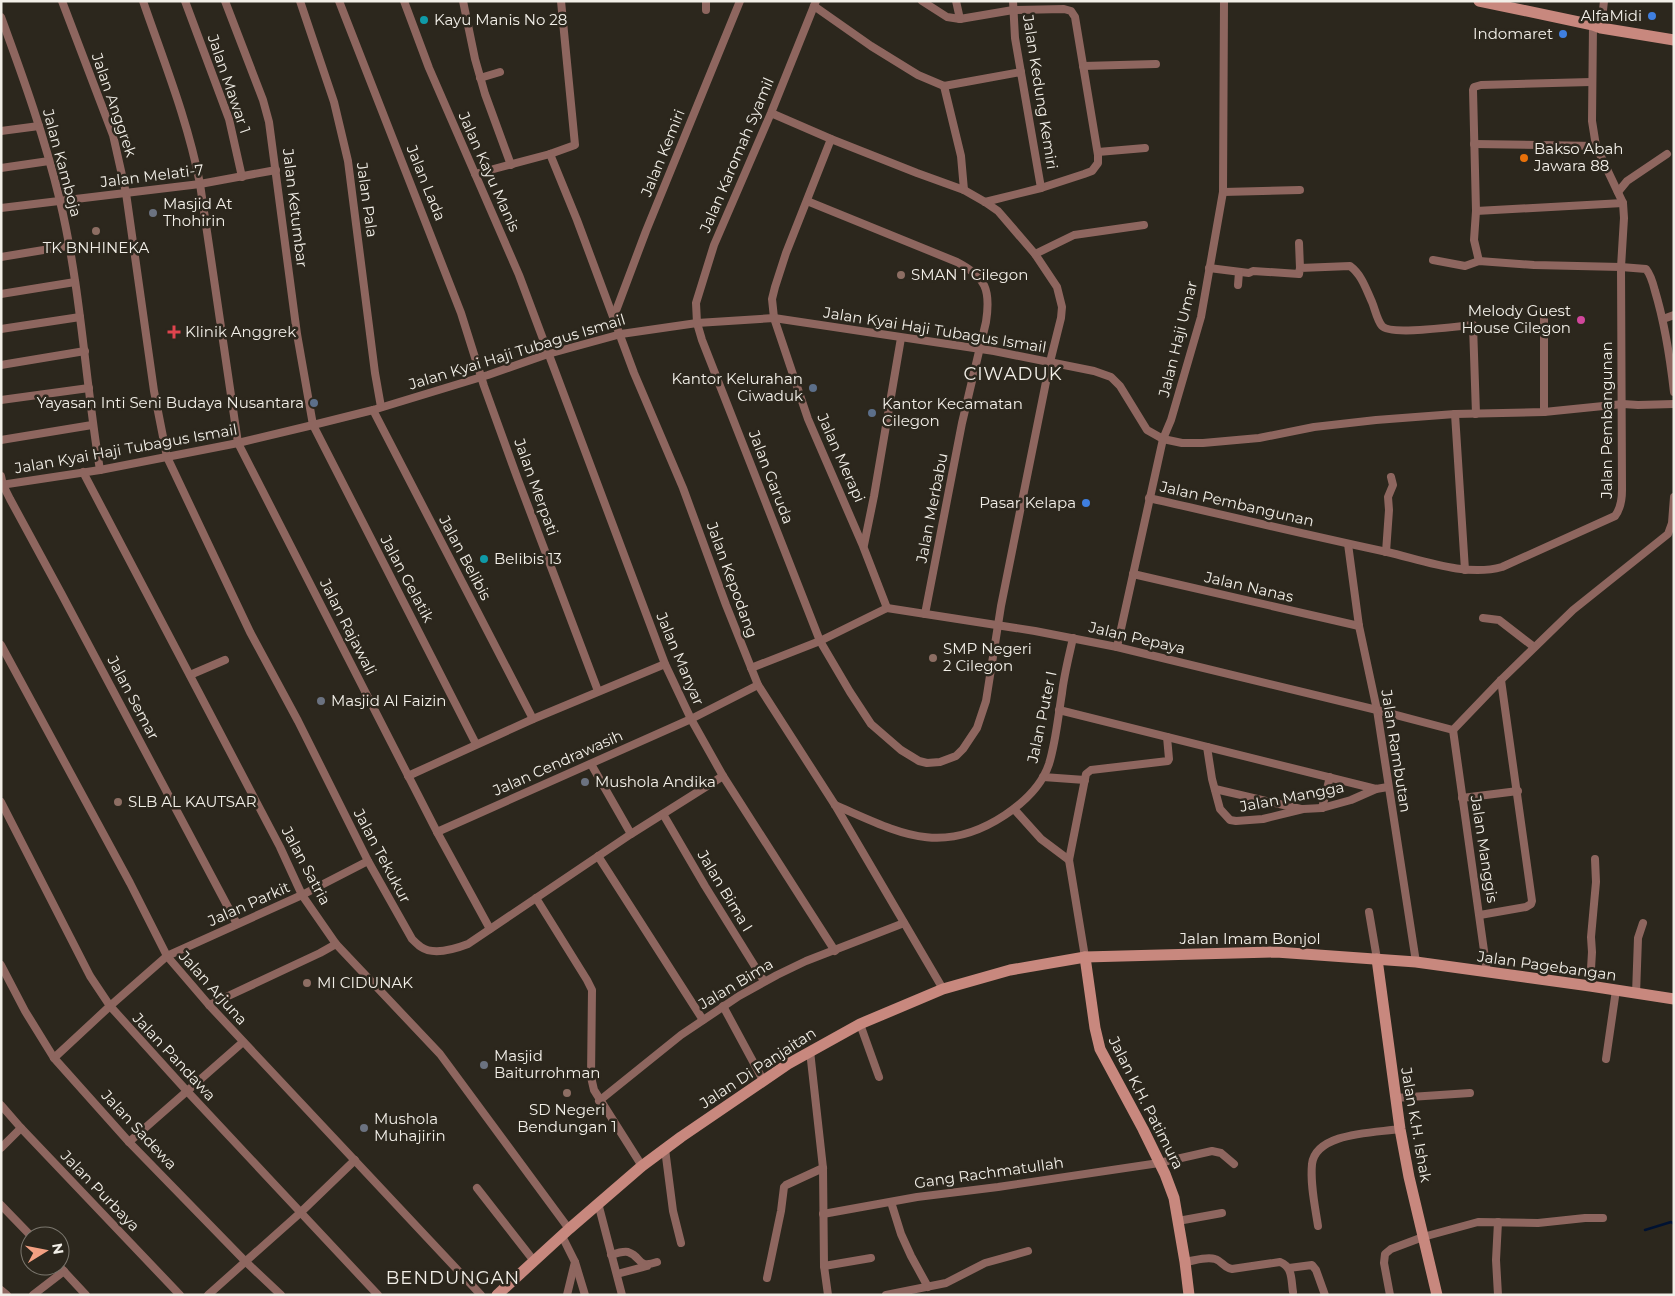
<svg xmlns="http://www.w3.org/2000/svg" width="1675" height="1296" font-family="Montserrat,sans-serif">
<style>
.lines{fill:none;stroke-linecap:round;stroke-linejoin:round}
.stream{stroke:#001232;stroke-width:2.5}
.street{stroke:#8e665f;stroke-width:8}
.secondary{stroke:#c8887e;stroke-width:11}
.shop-dot{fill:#3f7fe0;stroke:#2c271d;stroke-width:2}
.culture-dot{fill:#0f9aa8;stroke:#2c271d;stroke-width:2}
.food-dot{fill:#e8710a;stroke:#2c271d;stroke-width:2}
.worship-dot{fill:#6b7280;stroke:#2c271d;stroke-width:2}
.education-dot{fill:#8d6e63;stroke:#2c271d;stroke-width:2}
.hotel-dot{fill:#d1479c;stroke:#2c271d;stroke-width:2}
.health-dot{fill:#e0444e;stroke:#2c271d;stroke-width:2}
.service-dot{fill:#5c6f8a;stroke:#2c271d;stroke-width:2}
.labels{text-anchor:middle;stroke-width:5;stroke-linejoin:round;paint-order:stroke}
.poi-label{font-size:15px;fill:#f2efe8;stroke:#2c271d;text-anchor:start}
.street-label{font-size:15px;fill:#f2efe8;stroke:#2c271d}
.quarter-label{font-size:18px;letter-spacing:1px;fill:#f2efe8;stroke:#2c271d}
</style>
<rect width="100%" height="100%" fill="#2c271d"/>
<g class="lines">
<path class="stream" d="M 1645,1230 L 1671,1222 L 1674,1224"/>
<g class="street">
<path d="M 62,1 L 113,135 L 126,193 L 154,391 L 167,457 L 250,632 L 298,721 L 368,861 L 412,939 C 415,942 418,945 421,947 C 434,956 455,949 468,944 L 631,834 L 723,776"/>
<path d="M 143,1 C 164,62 188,121 200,184 L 238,443 L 437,832 L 490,929"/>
<path d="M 185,1 L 229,119 L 242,177"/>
<path d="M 225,1 L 263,100 L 269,122 L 297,334 L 313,425 L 476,744"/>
<path d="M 300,1 L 334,102 L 348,161 L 375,373 L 381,407"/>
<path d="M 339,1 L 461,313 L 484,386 L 517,477 L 598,691"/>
<path d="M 404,1 L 429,68 L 519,275 L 665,664 L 691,719 L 723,776 L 835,951"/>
<path d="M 463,1 L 475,59 L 485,94 L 511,165"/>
<path d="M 706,1 L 706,10"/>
<path d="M 922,1 L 947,17 L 960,19 L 1013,10 L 1064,9 L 1071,11 L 1075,17 L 1098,155 L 1098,163 L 1092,171 L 1084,174 L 1041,188 L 985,202"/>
<path d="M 956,1 L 960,19"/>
<path d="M 1013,1 L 1015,38 L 1041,188"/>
<path d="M 814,6 L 871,46 L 918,75 L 944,86 L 1021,72"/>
<path d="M 1,17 C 23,77 45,138 60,201 C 81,289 85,380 100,470"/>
<path d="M 1601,28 L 1604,1"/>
<path d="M 1083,66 L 1156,64"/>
<path d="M 480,78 L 500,72"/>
<path d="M 944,86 L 961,156 L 964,190"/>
<path d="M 771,113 L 831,139 L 917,173 L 964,190 L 985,202 L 998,211 L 1035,254 L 1057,287 L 1062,307 L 1061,318 L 1050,362 L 1001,606 L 986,701 L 977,728 L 963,749 L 956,756 L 940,762 L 927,763 L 919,761 L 901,750 L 871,724 L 850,692 L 820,641 L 702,340 L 697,323 L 696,303 L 714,245 L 771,113 L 816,1"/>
<path d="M 1,131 L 39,126"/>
<path d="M 831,139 L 786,253 L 775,287 L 772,299 L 774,318 L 808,419 L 863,546 L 887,608"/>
<path d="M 1474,144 L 1596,146"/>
<path d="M 1098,152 L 1145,148"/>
<path d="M 550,154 L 577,220 L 634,373 L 683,488 L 726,605 L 758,685 L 835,805 L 943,989"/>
<path d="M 1,168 L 49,161"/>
<path d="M 475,174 L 550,154 L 575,145 L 561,1"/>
<path d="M 1223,192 L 1300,190"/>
<path d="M 1618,192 L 1627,181 L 1667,154"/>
<path d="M 807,201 L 957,262 C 986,277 991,290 986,322 L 962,423 L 925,614"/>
<path d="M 1,208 L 200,184 L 276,170"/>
<path d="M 1476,211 L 1623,203"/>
<path d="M 1299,243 L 1300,268"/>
<path d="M 1035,254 L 1074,235 L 1144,225"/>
<path d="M 1,257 L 68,246"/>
<path d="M 1433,260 L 1465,266 L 1479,261 L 1534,265 L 1621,267 L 1646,269 C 1651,275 1653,283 1655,291 C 1665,324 1670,357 1674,392"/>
<path d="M 1479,261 L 1474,240 L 1476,211 L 1473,90 L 1474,87 L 1481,85 L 1591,82"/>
<path d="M 1209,268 L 1249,273 L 1253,271 L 1299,274 L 1300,268 L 1350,266 C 1362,275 1366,289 1372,302 C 1375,309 1377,320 1382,326 C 1390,336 1458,326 1473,325 L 1476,414"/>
<path d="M 1238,285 L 1239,272"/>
<path d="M 1,294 L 75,282"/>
<path d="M 614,316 L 646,231 L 740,1"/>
<path d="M 1544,317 L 1544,412"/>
<path d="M 1663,319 L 1674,315"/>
<path d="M 1,329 L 80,317"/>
<path d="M 1,365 L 85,351"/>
<path d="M 1,400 L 89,388"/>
<path d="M 373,410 L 533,719"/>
<path d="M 1455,414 L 1465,570"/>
<path d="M 1,440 L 92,425"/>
<path d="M 83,472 L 280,847 L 302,895 L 336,944 L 440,1054 L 569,1229"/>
<path d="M 1,476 L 3,485 L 10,499 L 61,593 L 237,924"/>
<path d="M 1,485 L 100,470 L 238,443 L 313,425 L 373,410 L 488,375 L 548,354 L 621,334 L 697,323 L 774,318 L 994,351 L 1094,371 L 1111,377 L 1120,386 L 1147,430 L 1163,439 L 1182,443 L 1203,443 L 1259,438 L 1314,427 L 1376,420 L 1455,414 L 1544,412 L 1623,404 L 1638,405 L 1674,404"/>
<path d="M 1149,498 C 1228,516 1307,535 1387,552 C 1422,560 1466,577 1502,567 L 1615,516 C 1621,508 1622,500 1622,490 L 1621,267 L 1624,218 L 1623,203 L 1596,146 L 1592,121 L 1593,25"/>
<path d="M 1348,544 L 1359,626 L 1377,710 L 1416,962"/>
<path d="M 864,545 L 874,496 L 901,338"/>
<path d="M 1386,552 L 1389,510 L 1388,497 L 1393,485 L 1391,477"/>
<path d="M 1133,574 L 1359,626"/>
<path d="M 887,608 L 1035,631 L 1117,647 L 1377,710 L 1453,730"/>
<path d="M 1483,618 L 1499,620 L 1534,647"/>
<path d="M 1,645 L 130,883 L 167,956 L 209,1005 L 481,1295"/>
<path d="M 1117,647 L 1163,439 L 1171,420 L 1201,317 L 1223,192 L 1224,1"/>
<path d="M 751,668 L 820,641 L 887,608"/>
<path d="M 190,675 L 225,660"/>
<path d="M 1059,710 L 1376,789 L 1388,787"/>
<path d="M 1453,730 L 1501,680 L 1573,610 L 1668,534 L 1672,523 L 1674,497"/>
<path d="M 1453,730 L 1487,972"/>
<path d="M 1207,747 L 1212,779 L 1220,809 L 1230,820 L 1236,821 L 1263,819 L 1303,809 L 1322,808 L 1351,800 L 1376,789"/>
<path d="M 591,764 L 631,834"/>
<path d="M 408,776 L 533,719 L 665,664"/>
<path d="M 1043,777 L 1085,780"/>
<path d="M 1215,789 L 1301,809"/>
<path d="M 1462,798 L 1518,791"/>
<path d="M 1,802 L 90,976 L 110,1006 L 186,1090 L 378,1295"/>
<path d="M 835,805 C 898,832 940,858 1005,815 C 1023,803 1042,785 1049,764 C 1056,741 1058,717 1062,693 C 1064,675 1069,656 1073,638"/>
<path d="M 1322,808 L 1330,777"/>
<path d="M 1014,809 L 1041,839 L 1069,860"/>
<path d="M 663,814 L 705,886 L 764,981"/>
<path d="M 437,832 L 691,719 L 758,685"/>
<path d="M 598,856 L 703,1020"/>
<path d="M 536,898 L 587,980 L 592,990 L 591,1077 L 594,1090 L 642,1166"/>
<path d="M 1369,912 L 1377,959"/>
<path d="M 1480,915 L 1526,907 L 1531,904 L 1532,901 L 1501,680"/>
<path d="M 1085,957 L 1069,860 L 1086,774 L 1091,770 L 1168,761 L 1169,759 L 1167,737"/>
<path d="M 1,965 L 25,1011 L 54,1058 L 129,1142 L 245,1261 L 281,1295"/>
<path d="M 1590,986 L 1592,952 L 1591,937 L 1596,882 L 1595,859"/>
<path d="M 1636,994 L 1638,938 L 1643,923"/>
<path d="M 209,1005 L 320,953 L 336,944"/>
<path d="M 723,1006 L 763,1080"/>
<path d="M 860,1024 L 879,1077"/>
<path d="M 810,1051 L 823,1168 L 824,1266 L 828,1295"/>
<path d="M 54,1058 L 110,1006 L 167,956 L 302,895 L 368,861"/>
<path d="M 1606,1059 L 1616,990"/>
<path d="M 1395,1098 L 1470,1093"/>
<path d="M 599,1101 L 681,1035 L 739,996 L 777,975 L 806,961 L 904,923"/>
<path d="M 1,1105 L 21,1128 L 180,1295"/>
<path d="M 129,1142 L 243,1042"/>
<path d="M 1,1148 L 21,1128"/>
<path d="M 665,1149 L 673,1211 L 681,1243"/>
<path d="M 477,1188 L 534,1261"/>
<path d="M 891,1202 L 901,1234 L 911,1256 L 928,1287"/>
<path d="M 598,1203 L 622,1295"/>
<path d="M 1,1205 L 31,1236"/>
<path d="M 823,1214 L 917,1197 L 998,1187 L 1159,1163 L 1212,1151 L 1221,1153 L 1234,1164"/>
<path d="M 1178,1221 L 1222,1213"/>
<path d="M 1498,1222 L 1496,1260 L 1498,1295"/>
<path d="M 1318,1226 C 1315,1206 1310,1184 1312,1164 C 1316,1132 1375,1133 1400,1129"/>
<path d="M 562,1236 L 575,1262 L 567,1295"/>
<path d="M 611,1255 C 617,1253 623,1251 628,1252 C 643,1257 636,1269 657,1262"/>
<path d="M 575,1262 L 585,1295"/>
<path d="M 1185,1262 C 1194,1261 1206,1256 1215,1259 C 1222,1261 1224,1268 1232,1269 L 1280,1262 C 1293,1267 1291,1280 1293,1292"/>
<path d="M 59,1266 L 86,1295"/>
<path d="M 824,1266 L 871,1258"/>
<path d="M 1289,1268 L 1312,1265 L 1316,1270 L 1325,1295"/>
<path d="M 617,1274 L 647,1266"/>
<path d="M 767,1278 L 781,1211 L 784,1187 L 786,1185 L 823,1168"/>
<path d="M 1,1290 L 7,1295"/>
<path d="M 33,1295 L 64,1271"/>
<path d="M 208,1295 L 300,1213 L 355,1160"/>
<path d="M 886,1295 L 946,1283 L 985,1263 L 1028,1251"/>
<path d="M 1390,1295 L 1384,1263 L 1385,1254 L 1391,1249 L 1423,1237 L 1478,1222 L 1538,1223 L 1585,1218 L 1603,1218"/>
</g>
<g class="secondary">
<path d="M 1479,1 L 1593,25 L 1601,28 L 1674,40"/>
<path d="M 1085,957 L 1095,1028 L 1100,1049 L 1143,1129 L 1165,1174 L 1174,1198 L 1185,1262 L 1189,1295"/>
<path d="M 1377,959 L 1400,1129 L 1409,1177 L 1437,1295"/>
<path d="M 497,1295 L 569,1229 L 642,1166 L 681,1137 L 788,1064 L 860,1024 L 943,989 L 1010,970 L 1085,957 L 1276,952 L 1416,962 L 1590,986 L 1674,999"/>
</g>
</g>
<g class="shop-dot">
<circle cx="1652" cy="16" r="5"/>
<circle cx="1563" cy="34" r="5"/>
<circle cx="1086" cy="503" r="5"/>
</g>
<g class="culture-dot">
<circle cx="424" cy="20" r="5"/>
<circle cx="484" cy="559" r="5"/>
</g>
<circle class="food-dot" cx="1524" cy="158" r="5"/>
<g class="worship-dot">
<circle cx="153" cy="213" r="5"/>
<circle cx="321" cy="701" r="5"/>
<circle cx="585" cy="782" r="5"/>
<circle cx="484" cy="1065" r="5"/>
<circle cx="364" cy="1128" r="5"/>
</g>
<g class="education-dot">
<circle cx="96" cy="231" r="5"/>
<circle cx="901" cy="275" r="5"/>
<circle cx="933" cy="658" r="5"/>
<circle cx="118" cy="802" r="5"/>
<circle cx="307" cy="983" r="5"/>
<circle cx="567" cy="1093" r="5"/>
</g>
<circle class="hotel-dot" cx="1581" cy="320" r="5"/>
<path class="health-dot" d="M171.5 324.5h5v5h5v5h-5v5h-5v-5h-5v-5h5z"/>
<g class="service-dot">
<circle cx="813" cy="388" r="5"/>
<circle cx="314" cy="403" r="5"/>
<circle cx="872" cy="413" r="5"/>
</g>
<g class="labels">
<g class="poi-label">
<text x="1642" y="21" text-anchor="end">AlfaMidi</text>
<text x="434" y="25">Kayu Manis No 28</text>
<text x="1553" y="39" text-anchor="end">Indomaret</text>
<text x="1534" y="154">Bakso Abah<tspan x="1534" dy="17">Jawara 88</tspan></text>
<text x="163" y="209">Masjid At<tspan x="163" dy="17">Thohirin</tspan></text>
<text x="96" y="253" text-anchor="middle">TK BNHINEKA</text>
<text x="911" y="280">SMAN 1 Cilegon</text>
<text x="1571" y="316" text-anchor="end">Melody Guest<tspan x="1571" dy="17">House Cilegon</tspan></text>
<text x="185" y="337">Klinik Anggrek</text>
<text x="803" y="384" text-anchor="end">Kantor Kelurahan<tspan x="803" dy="17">Ciwaduk</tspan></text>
<text x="304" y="408" text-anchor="end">Yayasan Inti Seni Budaya Nusantara</text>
<text x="882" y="409">Kantor Kecamatan<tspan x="882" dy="17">Cilegon</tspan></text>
<text x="1076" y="508" text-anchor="end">Pasar Kelapa</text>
<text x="494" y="564">Belibis 13</text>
<text x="943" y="654">SMP Negeri<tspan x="943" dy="17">2 Cilegon</tspan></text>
<text x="331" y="706">Masjid Al Faizin</text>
<text x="595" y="787">Mushola Andika</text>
<text x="128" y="807">SLB AL KAUTSAR</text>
<text x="317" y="988">MI CIDUNAK</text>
<text x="494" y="1061">Masjid<tspan x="494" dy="17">Baiturrohman</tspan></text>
<text x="567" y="1115" text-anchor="middle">SD Negeri<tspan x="567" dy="17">Bendungan 1</tspan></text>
<text x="374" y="1124">Mushola<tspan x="374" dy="17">Muhajirin</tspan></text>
</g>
<g class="street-label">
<text transform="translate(229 84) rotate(71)" y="5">Jalan Mawar 1</text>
<text transform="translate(1040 92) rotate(81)" y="5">Jalan Kedung Kemiri</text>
<text transform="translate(114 105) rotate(71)" y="5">Jalan Anggrek</text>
<text transform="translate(663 153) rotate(-68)" y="5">Jalan Kemiri</text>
<text transform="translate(737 155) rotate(-67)" y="5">Jalan Karomah Syamil</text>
<text transform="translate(62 163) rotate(75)" y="5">Jalan Kamboja</text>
<text transform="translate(489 172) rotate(66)" y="5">Jalan Kayu Manis</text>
<text transform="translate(152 176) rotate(-7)" y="5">Jalan Melati-7</text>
<text transform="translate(426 183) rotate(68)" y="5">Jalan Lada</text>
<text transform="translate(367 200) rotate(82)" y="5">Jalan Pala</text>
<text transform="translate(295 208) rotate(83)" y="5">Jalan Ketumbar</text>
<text transform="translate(935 330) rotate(9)" y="5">Jalan Kyai Haji Tubagus Ismail</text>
<text transform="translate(1178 339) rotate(-76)" y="5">Jalan Haji Umar</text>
<text transform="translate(517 352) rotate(-17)" y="5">Jalan Kyai Haji Tubagus Ismail</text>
<text transform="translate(1607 420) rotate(-90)" y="5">Jalan Pembangunan</text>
<text transform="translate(126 449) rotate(-10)" y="5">Jalan Kyai Haji Tubagus Ismail</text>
<text transform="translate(841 458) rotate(66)" y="5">Jalan Merapi</text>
<text transform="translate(771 477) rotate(69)" y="5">Jalan Garuda</text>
<text transform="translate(536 487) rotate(70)" y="5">Jalan Merpati</text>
<text transform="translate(1237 504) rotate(13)" y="5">Jalan Pembangunan</text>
<text transform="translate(932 508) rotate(-79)" y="5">Jalan Merbabu</text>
<text transform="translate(465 558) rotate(62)" y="5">Jalan Belibis</text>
<text transform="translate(407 579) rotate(62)" y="5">Jalan Gelatik</text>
<text transform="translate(732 580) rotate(70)" y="5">Jalan Kepodang</text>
<text transform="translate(1249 587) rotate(13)" y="5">Jalan Nanas</text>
<text transform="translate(348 627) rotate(63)" y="5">Jalan Rajawali</text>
<text transform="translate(1137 638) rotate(13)" y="5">Jalan Pepaya</text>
<text transform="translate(680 659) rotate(67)" y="5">Jalan Manyar</text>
<text transform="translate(133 698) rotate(62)" y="5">Jalan Semar</text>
<text transform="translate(1042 717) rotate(-78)" y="5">Jalan Puter I</text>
<text transform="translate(1396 751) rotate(81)" y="5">Jalan Rambutan</text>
<text transform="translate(558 763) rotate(-24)" y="5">Jalan Cendrawasih</text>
<text transform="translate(1292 797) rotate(-11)" y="5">Jalan Mangga</text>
<text transform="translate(1484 849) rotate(81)" y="5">Jalan Manggis</text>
<text transform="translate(382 856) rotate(62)" y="5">Jalan Tekukur</text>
<text transform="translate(306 866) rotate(62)" y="5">Jalan Satria</text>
<text transform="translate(725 891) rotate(59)" y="5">Jalan Bima I</text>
<text transform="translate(249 904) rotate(-24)" y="5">Jalan Parkit</text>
<text x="1250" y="944">Jalan Imam Bonjol</text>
<text transform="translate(1547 966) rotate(8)" y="5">Jalan Pagebangan</text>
<text transform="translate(736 984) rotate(-31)" y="5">Jalan Bima</text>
<text transform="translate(213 988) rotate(48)" y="5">Jalan Arjuna</text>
<text transform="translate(174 1057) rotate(47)" y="5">Jalan Pandawa</text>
<text transform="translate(758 1068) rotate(-33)" y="5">Jalan Di Panjaitan</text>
<text transform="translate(1146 1103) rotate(63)" y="5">Jalan K.H. Patimura</text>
<text transform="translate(1416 1125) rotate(80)" y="5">Jalan K.H. Ishak</text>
<text transform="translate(139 1130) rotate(47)" y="5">Jalan Sadewa</text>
<text transform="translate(989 1173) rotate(-8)" y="5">Gang Rachmatullah</text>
<text transform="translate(100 1191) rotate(46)" y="5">Jalan Purbaya</text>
</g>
<g class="quarter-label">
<text x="1013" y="380">CIWADUK</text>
<text x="453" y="1284">BENDUNGAN</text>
</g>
</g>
<rect width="1675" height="1296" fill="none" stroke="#f2efe8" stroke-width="5"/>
<g transform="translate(45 1251) rotate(80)"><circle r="24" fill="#2c271d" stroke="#7b776e"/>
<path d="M0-4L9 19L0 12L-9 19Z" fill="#f3a082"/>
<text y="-8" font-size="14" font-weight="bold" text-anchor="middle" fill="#f2efe8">N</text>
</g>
</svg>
